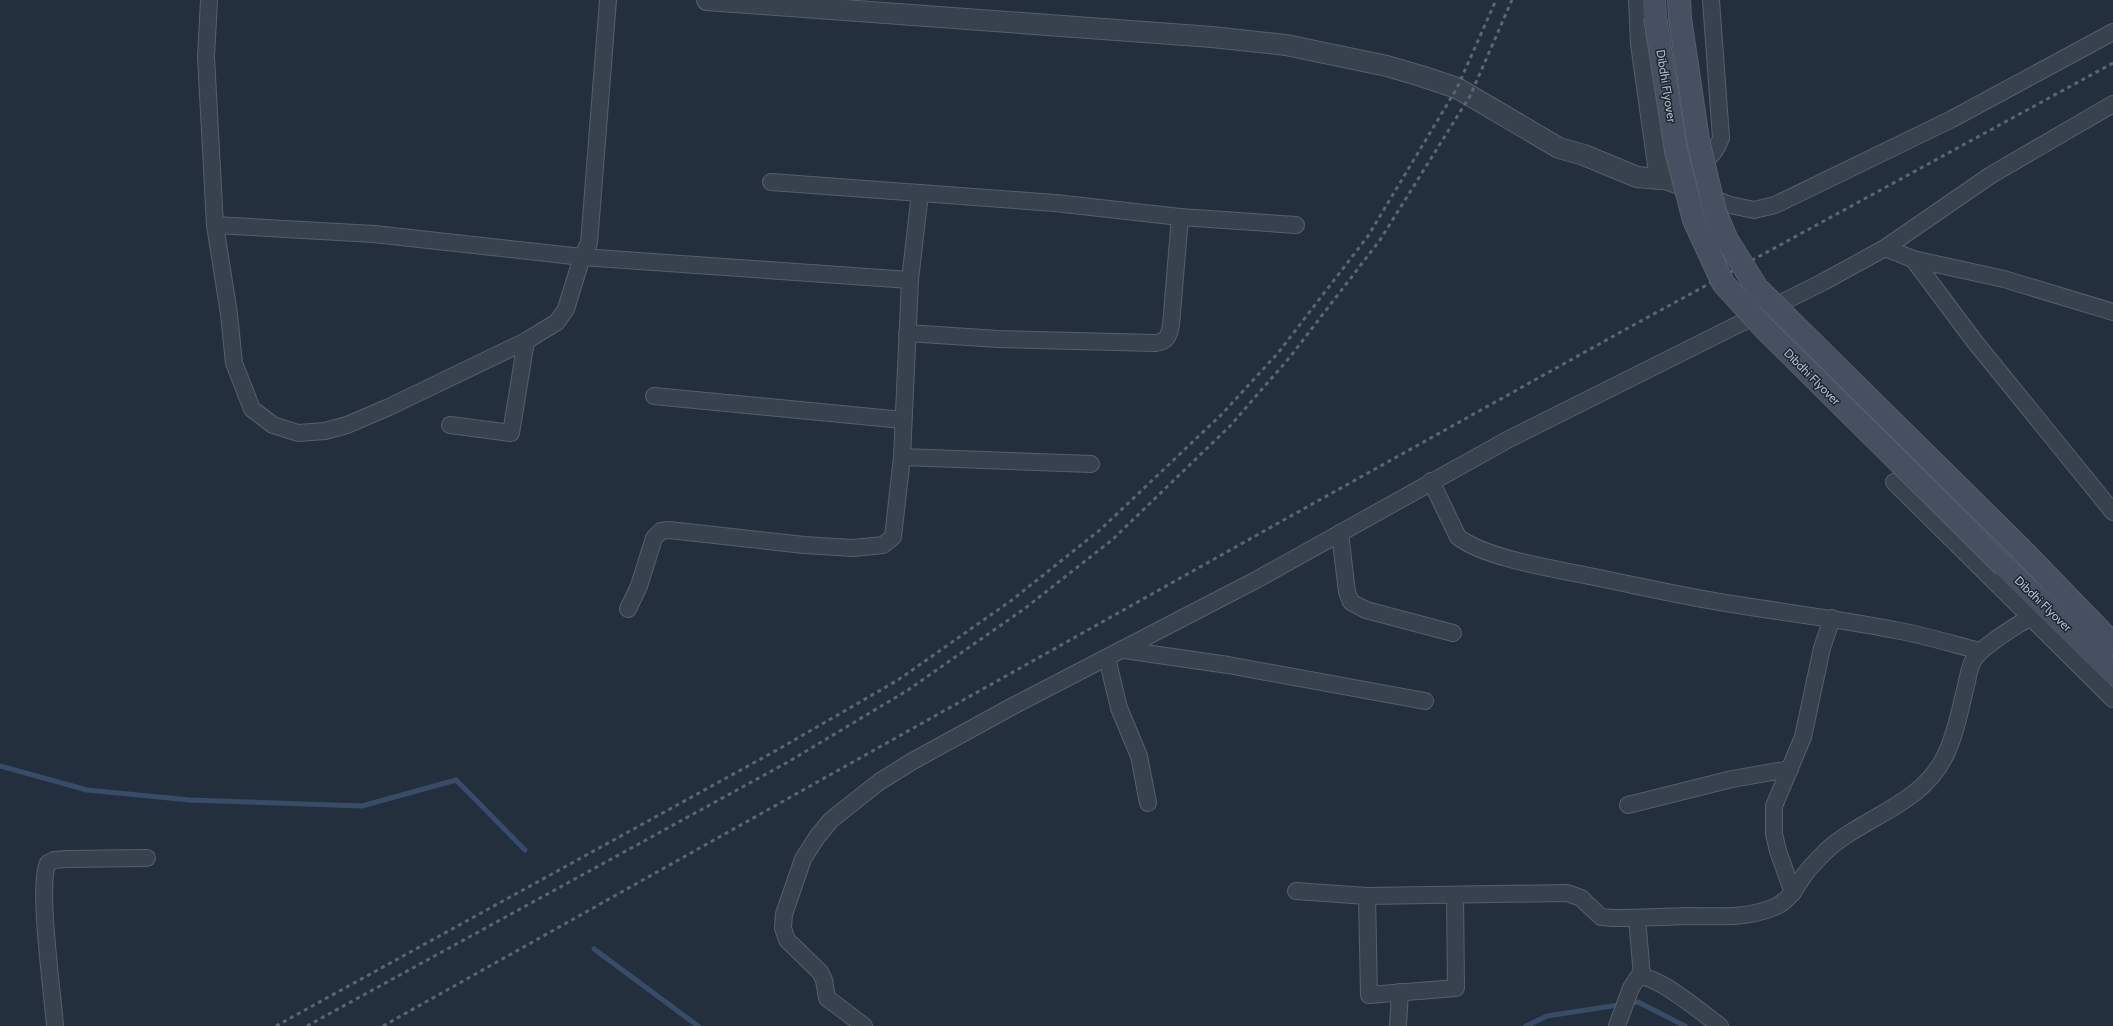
<svg xmlns="http://www.w3.org/2000/svg" width="2113" height="1026" font-family="Cabin,sans-serif">
<style>
.lines{fill:none;stroke-linecap:round;stroke-linejoin:round}
.stream{stroke:#394c67;stroke-width:5}
.minor-casing{stroke:#565f6c;stroke-width:18}
.tertiary-casing{stroke:#565f6c;stroke-width:22}
.secondary-casing{stroke:#565f6c;stroke-width:24}
.minor{stroke:#38414e;stroke-width:16}
.tertiary{stroke:#38414e;stroke-width:20}
.secondary{stroke:#465061;stroke-width:22}
.rail{stroke:#5a6575;stroke-width:3;stroke-dasharray:4 4;stroke-linecap:butt}
.secondary-bridge-casing{stroke:#565f6c;stroke-width:24;stroke-linecap:butt}
.secondary-bridge{stroke:#465061;stroke-width:22}
.labels{text-anchor:middle;stroke-width:3;stroke-linejoin:round;paint-order:stroke}
.street-label{font-size:12px;fill:#b4bcc9;stroke:#1d2633}
</style>
<rect width="100%" height="100%" fill="#242f3e"/>
<g class="lines">
<g class="stream">
<path d="M 0,766 L 87,790 L 190,800 L 362,806 L 456,780 L 525,850"/>
<path d="M 594,949 L 698,1026"/>
<path d="M 1526,1026 L 1547,1016 L 1638,1002 L 1685,1026"/>
</g>
<defs>
<g id="minor">
<path d="M 209,0 L 206,57 L 215,225 L 229,314 L 234,363 L 252,409 L 273,425 L 298,433 L 325,431 L 347,425 L 389,407 L 526,341 L 557,322 L 566,309 L 582,257 L 910,280"/>
<path d="M 1671,176 C 1694,169 1713,162 1721,138 L 1711,0"/>
<path d="M 1660,179 L 1730,205 L 1754,210 L 1775,205 L 1952,119 L 2113,32"/>
<path d="M 771,182 L 1055,203 L 1180,217 L 1296,225"/>
<path d="M 215,225 L 374,234 L 582,257 L 589,243 L 590,231 L 608,0"/>
<path d="M 1885,248 L 1913,259 L 2004,279 L 2113,312"/>
<path d="M 1913,259 L 1975,342 L 2113,512"/>
<path d="M 907,333 L 998,339 L 1156,343 C 1167,341 1169,336 1171,325 L 1180,217"/>
<path d="M 654,396 L 903,420"/>
<path d="M 450,425 L 511,433 L 526,341"/>
<path d="M 902,457 L 1091,464"/>
<path d="M 1431,481 L 1458,537 C 1487,559 1556,569 1594,577 C 1644,587 1694,599 1745,606 C 1795,614 1845,620 1895,630 C 1924,635 1952,644 1980,651"/>
<path d="M 1894,482 L 2113,699"/>
<path d="M 1340,533 L 1347,592 L 1351,602 L 1366,610 L 1453,633"/>
<path d="M 628,609 L 639,586 L 654,538 L 661,531 L 669,530 L 804,545 L 853,548 L 883,545 L 893,537 L 902,457 L 910,280 L 920,193"/>
<path d="M 1124,650 L 1228,665 L 1425,701"/>
<path d="M 1107,658 L 1119,708 L 1139,756 L 1148,803"/>
<path d="M 1628,805 L 1732,779 L 1790,769"/>
<path d="M 1296,891 L 1367,896 L 1567,893 L 1581,898 L 1601,917 L 1613,918 C 1637,918 1662,917 1686,916 C 1714,916 1745,919 1772,908 C 1789,902 1795,888 1805,874 C 1810,867 1818,859 1825,852 C 1863,816 1921,806 1945,756 C 1956,734 1960,709 1966,686 C 1968,678 1969,665 1975,658 C 1985,644 2015,627 2030,617"/>
<path d="M 1793,893 L 1778,851 L 1774,834 L 1774,806 L 1803,737 L 1822,648 L 1832,618"/>
<path d="M 1367,896 L 1369,995 L 1456,988 L 1455,895"/>
<path d="M 1637,918 L 1642,976"/>
<path d="M 55,1026 C 53,996 37,885 48,863 L 54,860 L 67,859 L 147,858"/>
<path d="M 864,1026 L 827,998 L 824,980 L 820,972 L 787,940 L 783,928 L 784,914 L 803,859 L 817,837 L 831,820 L 879,782 L 911,762 L 1013,706 L 1256,580 L 1509,439 L 1823,282 L 1885,248 L 1991,175 L 2113,104"/>
<path d="M 1398,1026 L 1400,992"/>
<path d="M 1617,1026 L 1631,988 L 1638,977 C 1657,974 1703,1014 1720,1026"/>
</g>
<path id="tertiary" d="M 707,0 L 1212,37 L 1286,45 L 1387,66 L 1421,76 L 1457,88 L 1559,148 L 1584,155 L 1637,177 L 1660,179 L 1641,44 L 1639,0"/>
<g id="secondary">
<path d="M 1654,0 L 1655,17"/>
<path d="M 1679,0 L 1680,18"/>
<path d="M 2021,549 L 2113,644"/>
<path d="M 2004,566 L 2113,673"/>
</g>
</defs>
<use href="#minor" class="minor-casing"/>
<use href="#tertiary" class="tertiary-casing"/>
<use href="#secondary" class="secondary-casing"/>
<use href="#minor" class="minor"/>
<use href="#tertiary" class="tertiary"/>
<use href="#secondary" class="secondary"/>
<g class="rail">
<path d="M 276,1026 L 777,750 L 898,680 L 1012,600 L 1101,529 L 1222,414 L 1278,353 L 1368,236 L 1457,88 L 1496,0"/>
<path d="M 307,1026 L 788,762 L 908,690 L 1024,609 L 1112,540 L 1230,426 L 1290,357 L 1380,240 L 1470,96 L 1512,0"/>
<path d="M 383,1026 L 1289,517 L 1619,333 L 2113,63"/>
</g>
<defs>
<g id="secondary-bridge">
<path d="M 1655,17 L 1676,151 L 1694,220 L 1723,283 L 1764,328 L 2004,566"/>
<path d="M 1680,18 L 1698,140 L 1715,212 L 1727,240 L 1757,288 L 2021,549"/>
</g>
</defs>
<use href="#secondary-bridge" class="secondary-bridge-casing"/>
<use href="#secondary-bridge" class="secondary-bridge"/>
</g>
<g class="labels">
<g class="street-label">
<text transform="translate(1666 86) rotate(81)" y="4">Dibdhi Flyover</text>
<text transform="translate(1812 377) rotate(45)" y="4">Dibdhi Flyover</text>
<text transform="translate(2043 604) rotate(44)" y="4">Dibdhi Flyover</text>
</g>
</g>
</svg>
